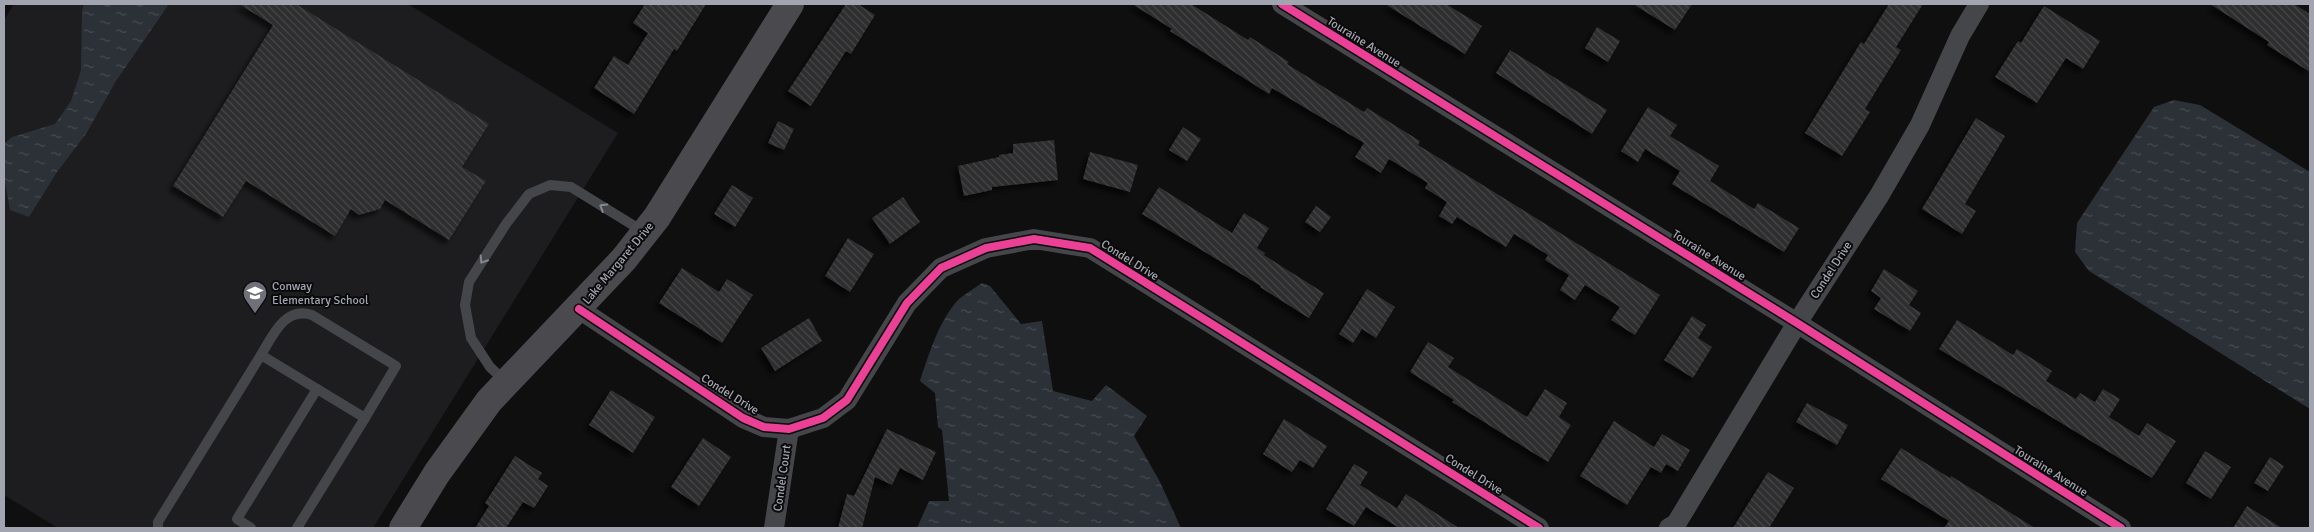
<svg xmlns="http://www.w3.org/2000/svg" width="2314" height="532" font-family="Signika,sans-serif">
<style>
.built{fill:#1d1c1e}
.water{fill:url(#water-ripples)}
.building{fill:url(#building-back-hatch);filter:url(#shadow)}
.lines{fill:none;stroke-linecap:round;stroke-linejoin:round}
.lane{stroke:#45464a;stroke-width:10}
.street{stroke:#45464a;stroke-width:20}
.secondary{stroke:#4a4a4e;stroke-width:28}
.cycleway-casing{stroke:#0a0a0b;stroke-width:11}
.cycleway{stroke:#ea4096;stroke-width:8}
.oneway{stroke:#868891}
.labels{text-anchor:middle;stroke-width:4;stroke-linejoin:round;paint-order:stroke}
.street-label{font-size:12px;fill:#a2a4b0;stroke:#0a0a0b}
.poi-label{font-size:12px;fill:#a2a4b0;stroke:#0a0a0b;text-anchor:start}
</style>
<defs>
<pattern id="water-ripples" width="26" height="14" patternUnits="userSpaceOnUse" patternTransform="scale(1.25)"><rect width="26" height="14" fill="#2b3137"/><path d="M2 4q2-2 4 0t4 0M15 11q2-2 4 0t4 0" fill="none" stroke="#474c51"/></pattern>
<pattern id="building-back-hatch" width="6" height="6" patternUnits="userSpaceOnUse" patternTransform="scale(1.25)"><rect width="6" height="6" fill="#2d2d2e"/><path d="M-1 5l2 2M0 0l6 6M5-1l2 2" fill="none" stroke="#48484a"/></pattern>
<filter id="shadow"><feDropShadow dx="-4.5" dy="4.5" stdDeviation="2.5" flood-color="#0009"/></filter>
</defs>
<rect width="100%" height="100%" fill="#0f0f10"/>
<path class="built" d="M 14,4 L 408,4 L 618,133 L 373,528 L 58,528 L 4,495 L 4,20 Z"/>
<g class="water">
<path d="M 84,4 L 169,4 L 116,81 L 86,134 L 57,172 L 29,217 L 10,210 L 4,176 L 4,144 L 12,137 L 55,124 L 71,101 L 81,70 L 82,11 Z"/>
<path d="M 2174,100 L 2200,105 L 2310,172 L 2310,409 L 2089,271 L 2075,252 L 2077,223 L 2154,107 Z"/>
<path d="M 982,283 L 990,286 L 1021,324 L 1042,321 L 1053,391 L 1092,401 L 1106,385 L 1147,416 L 1134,436 L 1160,482 L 1181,528 L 917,528 L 929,501 L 949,501 L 942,430 L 938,427 L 935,393 L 920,381 C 929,354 939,320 959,299 C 966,293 975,288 982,283 Z"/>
</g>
<g class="building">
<path d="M 239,4 L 296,4 L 489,124 L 462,167 L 486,181 L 449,240 L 385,200 L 380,209 L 359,215 L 351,209 L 335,236 L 246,181 L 223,217 L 173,186 L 273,25 Z"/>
<path d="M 645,4 L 706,4 L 677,51 L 674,49 L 634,114 L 594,88 L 614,56 L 628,65 L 648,33 L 633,23 Z"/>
<path d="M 846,4 L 858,4 L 875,15 L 851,54 L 846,51 L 811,106 L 788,91 Z"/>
<path d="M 1132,4 L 1191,4 L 1248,40 L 1250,37 L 1289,62 L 1287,64 L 1364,112 L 1367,108 L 1420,141 L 1418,145 L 1660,295 L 1635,335 L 1611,320 L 1620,307 L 1585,285 L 1575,300 L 1560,290 L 1569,275 L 1545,260 L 1548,255 L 1514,234 L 1506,247 L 1457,217 L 1452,224 L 1439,216 L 1447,202 L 1425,188 L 1428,183 L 1389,159 L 1381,173 L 1355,157 L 1364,143 L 1272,88 L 1269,94 L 1170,31 L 1172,29 Z"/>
<path d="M 1385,4 L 1446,4 L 1482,26 L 1465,54 Z"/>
<path d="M 1633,4 L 1692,4 L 1675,30 Z"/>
<path d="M 1889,4 L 1923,4 L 1896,47 L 1901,50 L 1865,109 L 1870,112 L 1842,156 L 1805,133 L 1861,42 L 1864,44 Z"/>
<path d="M 2210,4 L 2294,4 L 2310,14 L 2310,72 L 2267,45 L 2269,42 Z"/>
<path d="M 2044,6 L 2100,41 L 2083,69 L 2066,58 L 2037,103 L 1995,77 L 2018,41 L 2021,43 Z"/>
<path d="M 1597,27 L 1620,41 L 1608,62 L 1585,48 Z"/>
<path d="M 1510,50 L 1607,110 L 1592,134 L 1496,73 Z"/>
<path d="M 1648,107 L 1677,125 L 1670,136 L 1719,166 L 1710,181 L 1754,209 L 1758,203 L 1799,228 L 1784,252 L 1672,184 L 1680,171 L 1645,149 L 1638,162 L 1621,151 Z"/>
<path d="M 1976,118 L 2005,136 L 1965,204 L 1976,211 L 1962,234 L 1922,209 Z"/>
<path d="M 778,121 L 794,129 L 784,150 L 768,143 Z"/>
<path d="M 1183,127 L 1201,139 L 1187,161 L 1169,150 Z"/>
<path d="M 1054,140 L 1058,180 L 992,187 L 992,190 L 964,196 L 958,166 L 999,157 L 999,155 L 1013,153 L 1013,144 Z"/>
<path d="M 1090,152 L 1138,165 L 1130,192 L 1083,179 Z"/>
<path d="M 732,185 L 753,198 L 735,227 L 714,214 Z"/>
<path d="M 1159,187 L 1232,233 L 1244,213 L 1269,228 L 1257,248 L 1265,253 L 1264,255 L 1324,293 L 1309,318 L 1260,287 L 1261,286 L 1142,214 Z"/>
<path d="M 903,197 L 920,222 L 890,244 L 872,218 Z"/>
<path d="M 1316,206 L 1331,217 L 1320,232 L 1305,222 Z"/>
<path d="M 848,238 L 874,254 L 850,292 L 825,276 Z"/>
<path d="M 682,268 L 719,292 L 727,279 L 753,295 L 722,343 L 659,303 Z"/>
<path d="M 1884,269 L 1918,291 L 1909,305 L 1921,313 L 1910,331 L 1874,309 L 1881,298 L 1871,291 Z"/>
<path d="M 1367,289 L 1395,307 L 1376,338 L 1362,329 L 1353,343 L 1339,334 Z"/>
<path d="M 1692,316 L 1706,325 L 1698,338 L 1712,347 L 1693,378 L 1664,360 Z"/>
<path d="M 809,318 L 822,341 L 775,371 L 761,348 Z"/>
<path d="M 1957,320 L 2013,355 L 2017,349 L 2052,371 L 2046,381 L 2076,399 L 2080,393 L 2095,402 L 2103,389 L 2120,399 L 2109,417 L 2139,436 L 2147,423 L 2176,441 L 2152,478 L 1939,349 Z"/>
<path d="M 1428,342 L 1454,358 L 1448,367 L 1527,417 L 1545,389 L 1567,403 L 1559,417 L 1571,425 L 1548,462 L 1452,402 L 1454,400 L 1410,372 Z"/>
<path d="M 611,390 L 655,417 L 633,453 L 589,425 Z"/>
<path d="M 1807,403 L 1848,425 L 1837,445 L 1796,422 Z"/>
<path d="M 1284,419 L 1327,446 L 1313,468 L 1300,460 L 1292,472 L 1263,454 Z"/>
<path d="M 1614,421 L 1654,447 L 1662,434 L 1690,450 L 1678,471 L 1666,464 L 1661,473 L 1651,467 L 1627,505 L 1580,476 Z"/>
<path d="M 887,429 L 936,452 L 923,480 L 900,468 L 892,485 L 875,477 L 862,528 L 838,528 L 847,494 L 854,496 Z"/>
<path d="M 703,438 L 731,457 L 699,506 L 671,487 Z"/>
<path d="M 1901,448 L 1950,478 L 1951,476 L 2035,528 L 1944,528 L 1949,521 L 1881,479 Z"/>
<path d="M 2205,451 L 2231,467 L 2211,499 L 2186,483 Z"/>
<path d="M 515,456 L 542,473 L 538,479 L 548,486 L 534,508 L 523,502 L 506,528 L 475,528 L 489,506 L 485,503 Z"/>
<path d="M 2270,457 L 2284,466 L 2268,491 L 2254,483 Z"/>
<path d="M 1354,464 L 1368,472 L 1360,485 L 1397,508 L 1406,494 L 1459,528 L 1399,528 L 1366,507 L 1354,526 L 1326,509 Z"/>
<path d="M 1768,472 L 1794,488 L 1769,528 L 1733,528 Z"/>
<path d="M 2247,506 L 2282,528 L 2233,528 Z"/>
</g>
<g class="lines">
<g class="lane">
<path d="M 261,355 C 273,335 285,306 312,315 L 396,366 L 365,418"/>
<path d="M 506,382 L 490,367 L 471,338 L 465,305 L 469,282 L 506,224 L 529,194 L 550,185 L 571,187 L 644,232"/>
<path d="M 158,528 L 158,522 L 261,355 L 365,418 L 297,528"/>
<path d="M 251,528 L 237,519 L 317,389"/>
</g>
<g class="street">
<path d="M 1282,4 L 1797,323 L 2121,528"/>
<path d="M 579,309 L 743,418 L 764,427 L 789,429 L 823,418 L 847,400 L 907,303 L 941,268 L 986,248 L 1034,239 L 1090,248 L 1539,528"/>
<path d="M 774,528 L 789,429"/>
<path d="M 1669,528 L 1676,524 L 1797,323 L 1879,196 L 1920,125 L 1960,36 L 1979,4"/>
</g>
<path class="secondary" d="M 403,528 L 437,473 L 489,401 L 624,259 L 657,217 L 790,4"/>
<defs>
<g id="cycleway">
<path d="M 1282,4 L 1797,323 L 2121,528"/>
<path d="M 579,309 L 743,418 L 764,427 L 789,429 L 823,418 L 847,400 L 907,303 L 941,268 L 986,248 L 1034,239 L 1090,248 L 1539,528"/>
</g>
</defs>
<use href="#cycleway" class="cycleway-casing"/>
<use href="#cycleway" class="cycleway"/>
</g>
<defs><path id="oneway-chevron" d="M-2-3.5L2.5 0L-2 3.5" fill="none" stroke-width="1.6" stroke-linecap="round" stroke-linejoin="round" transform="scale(1.25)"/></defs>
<g class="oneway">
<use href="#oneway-chevron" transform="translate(603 207) rotate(-148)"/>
<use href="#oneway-chevron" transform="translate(483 260) rotate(123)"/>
</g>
<defs>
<symbol id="school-pin" viewBox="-11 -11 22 30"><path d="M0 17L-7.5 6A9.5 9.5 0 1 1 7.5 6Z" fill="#6f7078" stroke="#0a0a0b"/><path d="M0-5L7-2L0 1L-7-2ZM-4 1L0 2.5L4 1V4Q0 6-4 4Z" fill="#fff"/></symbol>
</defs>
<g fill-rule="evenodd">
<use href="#school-pin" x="241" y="279" width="28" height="38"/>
</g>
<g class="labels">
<g class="street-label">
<text transform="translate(1364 42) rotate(32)" y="4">Touraine Avenue</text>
<text transform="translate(1709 255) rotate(32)" y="4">Touraine Avenue</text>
<text transform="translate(1130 260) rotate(32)" y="4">Condel Drive</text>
<text transform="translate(618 263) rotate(-50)" y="4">Lake Margaret Drive</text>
<text transform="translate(1831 270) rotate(-57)" y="4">Condel Drive</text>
<text transform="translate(730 394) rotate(32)" y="4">Condel Drive</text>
<text transform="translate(2051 471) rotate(32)" y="4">Touraine Avenue</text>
<text transform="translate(1474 474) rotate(32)" y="4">Condel Drive</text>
<text transform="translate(782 478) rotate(-82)" y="4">Condel Court</text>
</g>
<g class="poi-label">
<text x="272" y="290">Conway<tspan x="272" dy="14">Elementary School</tspan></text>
</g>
</g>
<rect width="2314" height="532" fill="none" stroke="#a2a4b0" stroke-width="10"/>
</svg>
